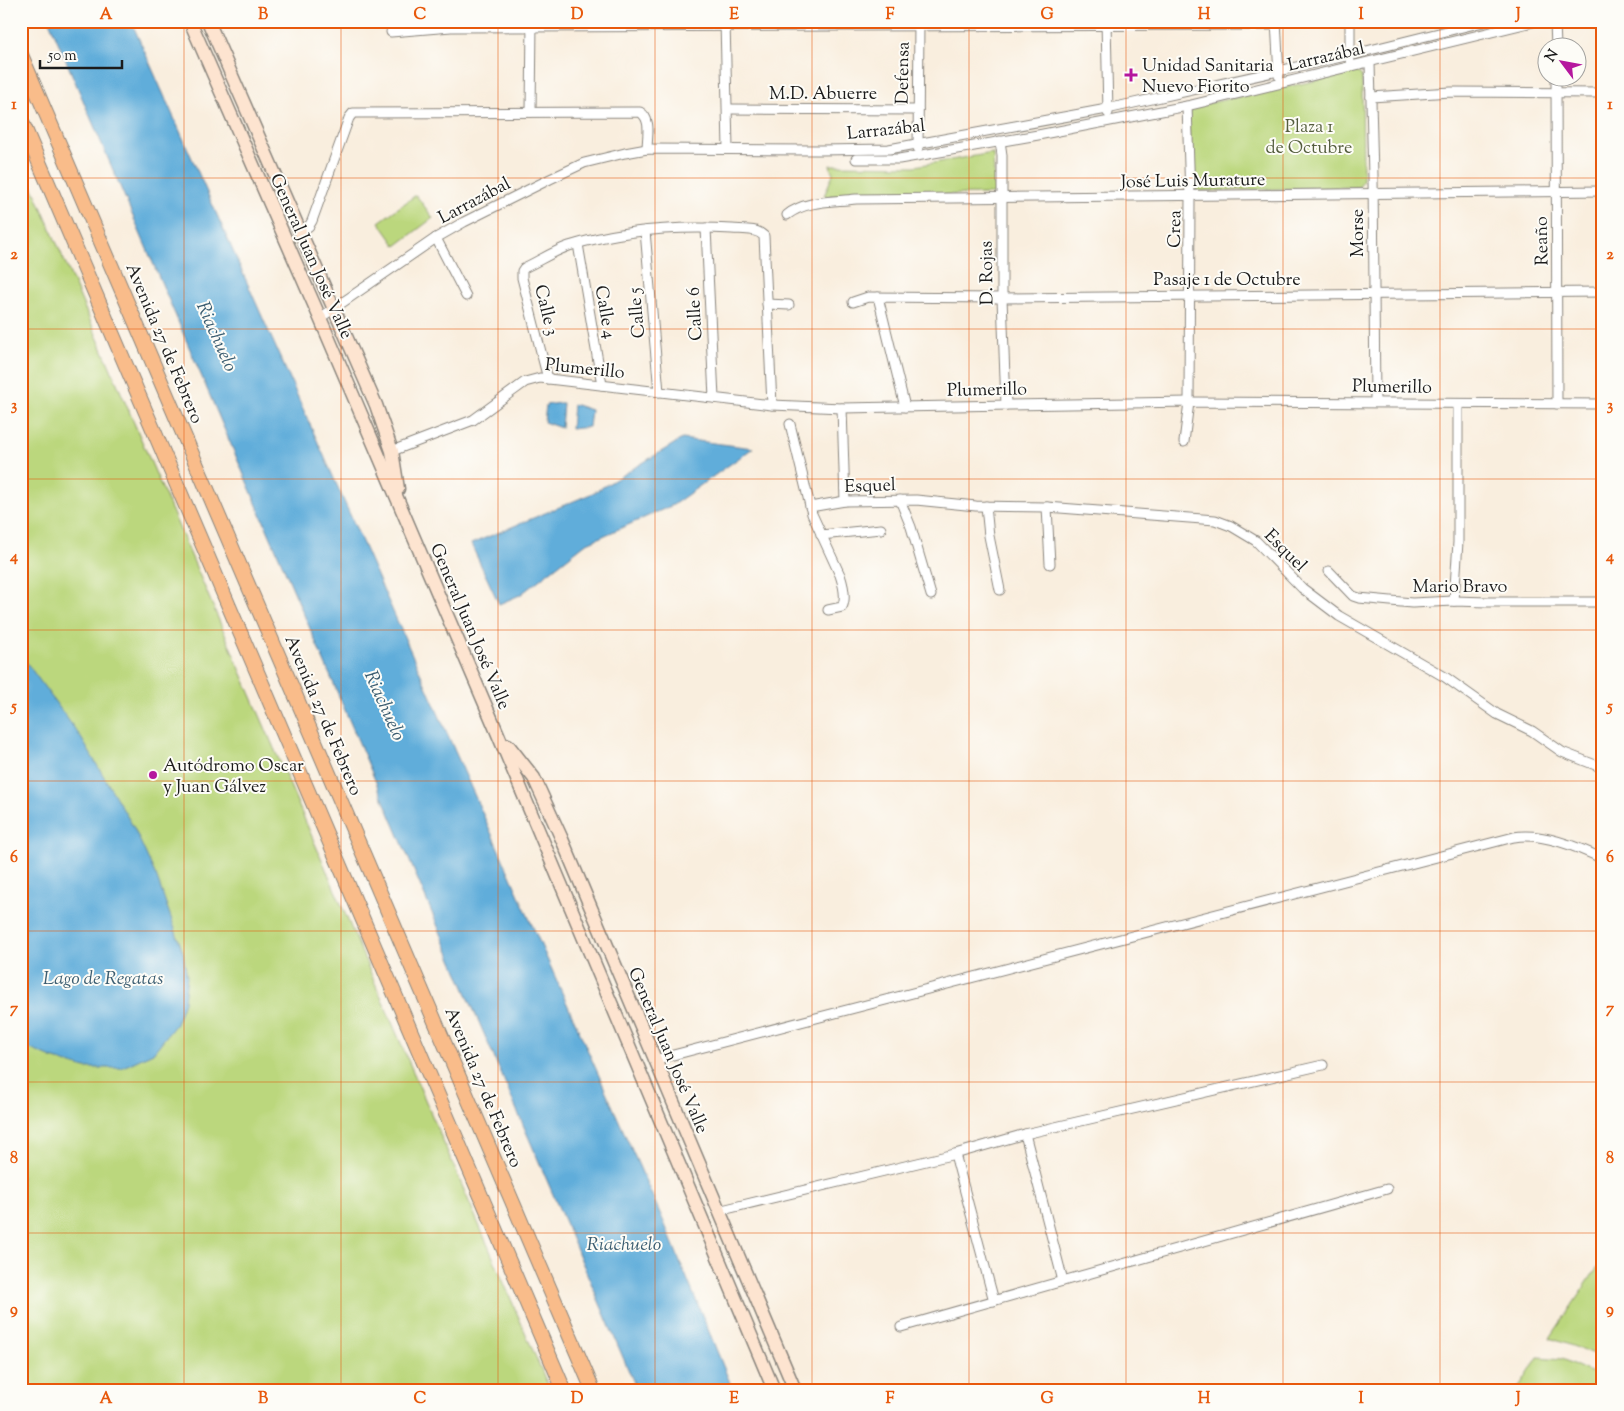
<svg xmlns="http://www.w3.org/2000/svg" width="1624" height="1411" font-family="'Sorts Mill Goudy',serif">
<style>
.green{fill:#bbd77d;stroke:#6c7a4c}
.water{fill:#61adda;stroke:#3e647b}
.lines{fill:none;stroke-linecap:round;stroke-linejoin:round}
.minor-casing{stroke:#8a857d;stroke-width:11}
.secondary-casing{stroke:#8a857d;stroke-width:15}
.primary-casing{stroke:#8a857d;stroke-width:16}
.minor{stroke:#fff;stroke-width:9}
.secondary{stroke:#fde4d0;stroke-width:12}
.primary{stroke:#f9bc8a;stroke-width:14}
.grid{fill:none;stroke:#e8590c;stroke-width:1;stroke-opacity:0.55}
.poi-dot{fill:#b5179e;stroke:#fdfcf7;stroke-width:2}
.labels{text-anchor:middle;stroke-width:4;stroke-linejoin:round;paint-order:stroke}
.street-label{font-size:18px;fill:#1c1c1c;stroke:#fdfcf7}
.poi-label{font-size:18px;fill:#1c1c1c;stroke:#fdfcf7;text-anchor:start}
.park-label{font-size:18px;fill:#545d3e;stroke:#fdfcf7}
.water-label{font-size:19px;font-style:italic;fill:#3b5d71;stroke:#fdfcf7}
.neatline{fill:none;stroke:#e8590c;stroke-width:2}
.grid-label{font-size:16px;text-anchor:middle;font-weight:bold;fill:#e8590c}
</style>
<rect width="100%" height="100%" fill="#fdfcf7"/>
<filter id="ink" filterUnits="userSpaceOnUse"><feTurbulence type="fractalNoise" baseFrequency=".02" numOctaves="2"/><feDisplacementMap in="SourceGraphic" scale="10" xChannelSelector="R" yChannelSelector="G"/><feConvolveMatrix kernelMatrix="1 2 1 2 8 2 1 2 1" color-interpolation-filters="sRGB"/></filter>
<filter id="wash" filterUnits="userSpaceOnUse"><feTurbulence type="fractalNoise" baseFrequency=".0096" numOctaves="4" result="noise"/><feDisplacementMap in="SourceGraphic" scale="20" xChannelSelector="R" yChannelSelector="G"/><feGaussianBlur stdDeviation="1.12" result="paint"/><feColorMatrix in="noise" values="0 0 0 0 0 0 0 0 0 0 0 0 0 0 0 0 0 1.4 0 .05"/><feComposite in="paint" operator="in"/></filter>
<g filter="url(#wash)">
<rect width="100%" height="100%" fill="#f9eede"/>
<g class="green">
<path d="M 1357,72 L 1362,76 L 1363,180 L 1359,187 L 1200,191 L 1195,189 L 1192,186 L 1188,117 L 1192,108 L 1195,106 Z"/>
<path d="M 993,153 L 995,194 L 824,196 L 833,174 L 830,165 L 915,166 Z"/>
<path d="M 21,160 L 550,1390 L 21,1390 Z"/>
<path d="M 416,195 L 433,218 L 396,246 L 379,222 Z"/>
<path d="M 1603,1259 L 1603,1357 L 1550,1338 Z"/>
<path d="M 1538,1357 L 1562,1359 L 1603,1378 L 1603,1390 L 1517,1390 Z"/>
</g>
<g class="water">
<path d="M 49,21 L 131,21 L 663,1220 L 733,1390 L 637,1390 Z"/>
<path d="M 559,403 L 563,403 L 561,428 L 544,422 L 546,405 Z"/>
<path d="M 573,404 L 591,410 L 589,427 L 571,429 Z"/>
<path d="M 682,439 L 753,448 L 673,505 L 585,544 L 520,595 L 499,604 L 471,544 L 593,493 Z"/>
<path d="M 21,655 L 80,736 L 134,828 L 157,878 L 183,952 L 187,977 L 184,1002 L 176,1024 L 153,1053 L 121,1068 L 85,1068 L 54,1059 L 21,1045 Z"/>
</g>
</g>
<g filter="url(#ink)">
<g class="lines">
<defs>
<g id="minor">
<path d="M 725,21 L 728,149"/>
<path d="M 1106,21 L 1108,113"/>
<path d="M 1276,21 L 1279,76"/>
<path d="M 1350,21 L 1350,59"/>
<path d="M 1555,21 L 1556,48"/>
<path d="M 391,32 L 451,27 L 1276,25"/>
<path d="M 1370,63 L 1373,176 L 1375,402"/>
<path d="M 1556,78 L 1557,404"/>
<path d="M 1371,97 L 1451,92 L 1603,93"/>
<path d="M 728,109 L 918,110"/>
<path d="M 531,112 L 532,21"/>
<path d="M 1000,141 L 1002,155 L 1002,298 L 1006,405"/>
<path d="M 918,148 L 919,21"/>
<path d="M 856,159 L 899,159 L 1038,135 L 1187,106 L 1537,21"/>
<path d="M 787,215 C 806,200 833,202 856,199 L 1603,191"/>
<path d="M 706,228 L 714,398"/>
<path d="M 645,231 L 659,392"/>
<path d="M 300,233 L 309,226 L 312,221 L 349,118 L 353,113 L 640,112 C 652,119 647,137 647,149"/>
<path d="M 436,238 L 466,296"/>
<path d="M 578,244 L 602,385"/>
<path d="M 878,297 L 905,407"/>
<path d="M 853,302 L 868,297 L 1002,298 L 1603,292"/>
<path d="M 767,304 L 789,305"/>
<path d="M 320,318 L 436,238 L 464,222 L 550,179 L 584,163 L 625,153 L 647,149 L 820,150 L 889,149 L 1107,109 L 1350,55 L 1487,21"/>
<path d="M 548,379 L 522,278 L 522,271 L 524,268 C 539,261 554,251 569,246 C 621,230 678,226 732,229 C 743,230 756,228 764,236 L 772,405"/>
<path d="M 842,408 L 845,501"/>
<path d="M 790,424 L 812,514 L 840,575 C 843,584 847,598 842,607 L 828,610"/>
<path d="M 1184,442 L 1189,402 L 1190,196 L 1187,106"/>
<path d="M 392,451 L 473,420 L 525,382 L 540,378 L 772,405 L 842,408 L 1189,402 L 1603,404"/>
<path d="M 900,500 L 911,527 L 931,595"/>
<path d="M 986,506 L 989,536 L 1000,590"/>
<path d="M 810,507 L 845,501 L 916,500 L 976,506 L 1047,507 L 1215,520 L 1231,526 L 1256,541 L 1302,588 L 1339,616 L 1445,677 L 1497,714 L 1532,731 L 1562,752 L 1603,768"/>
<path d="M 1047,507 L 1050,564"/>
<path d="M 821,535 L 881,529"/>
<path d="M 1329,571 L 1353,596 L 1359,598 L 1412,603 L 1454,601 L 1488,602 L 1603,602"/>
<path d="M 1454,601 L 1458,542 L 1458,404"/>
<path d="M 654,1060 L 1514,837 C 1542,832 1578,847 1603,859"/>
<path d="M 1025,1134 L 1063,1281"/>
<path d="M 955,1154 L 994,1301"/>
<path d="M 718,1211 L 955,1154 L 1025,1134 L 1323,1065"/>
<path d="M 901,1327 L 1387,1189"/>
</g>
<g id="secondary">
<path d="M 190,21 L 320,318 L 497,732 L 774,1390"/>
<path d="M 208,21 L 376,405 L 392,451 L 398,489"/>
<path d="M 508,745 L 534,778 L 561,837 L 795,1390"/>
</g>
<g id="primary">
<path d="M 21,55 L 593,1390"/>
<path d="M 21,120 L 564,1390"/>
</g>
</defs>
<use href="#minor" class="minor-casing"/>
<use href="#secondary" class="secondary-casing"/>
<use href="#primary" class="primary-casing"/>
<use href="#minor" class="minor"/>
<use href="#secondary" class="secondary"/>
<use href="#primary" class="primary"/>
</g>
</g>
<path class="grid" d="M 184,21 L 184,1390M 341,21 L 341,1390M 498,21 L 498,1390M 655,21 L 655,1390M 812,21 L 812,1390M 969,21 L 969,1390M 1126,21 L 1126,1390M 1283,21 L 1283,1390M 1440,21 L 1440,1390M 21,178 L 1603,178M 21,329 L 1603,329M 21,479 L 1603,479M 21,630 L 1603,630M 21,781 L 1603,781M 21,931 L 1603,931M 21,1082 L 1603,1082M 21,1233 L 1603,1233"/>
<g class="poi-dot">
<path d="M1128.5 67.5h5v5h5v5h-5v5h-5v-5h-5v-5h5z"/>
<circle cx="153" cy="775" r="5"/>
</g>
<g class="labels">
<g class="street-label">
<text transform="translate(1326 56) rotate(-13)" y="6">Larrazábal</text>
<text transform="translate(902 73) rotate(-89)" y="6">Defensa</text>
<text x="823" y="99">M.D. Abuerre</text>
<text transform="translate(886 129) rotate(-6)" y="6">Larrazábal</text>
<text transform="translate(1193 180) rotate(-1)" y="6">José Luis Murature</text>
<text transform="translate(474 200) rotate(-28)" y="6">Larrazábal</text>
<text transform="translate(1174 229) rotate(-89)" y="6">Crea</text>
<text transform="translate(1357 233) rotate(-90)" y="6">Morse</text>
<text transform="translate(1541 241) rotate(-91)" y="6">Reaño</text>
<text transform="translate(312 256) rotate(66)" y="6">General Juan José Valle</text>
<text transform="translate(986 273) rotate(-91)" y="6">D. Rojas</text>
<text x="1227" y="285">Pasaje 1 de Octubre</text>
<text transform="translate(547 310) rotate(76)" y="6">Calle 3</text>
<text transform="translate(606 312) rotate(80)" y="6">Calle 4</text>
<text transform="translate(636 313) rotate(-95)" y="6">Calle 5</text>
<text transform="translate(694 314) rotate(-93)" y="6">Calle 6</text>
<text transform="translate(165 343) rotate(67)" y="6">Avenida 27 de Febrero</text>
<text transform="translate(585 368) rotate(6)" y="6">Plumerillo</text>
<text transform="translate(1392 386) rotate(1)" y="6">Plumerillo</text>
<text transform="translate(987 389) rotate(-1)" y="6">Plumerillo</text>
<text transform="translate(870 485) rotate(-2)" y="6">Esquel</text>
<text transform="translate(1286 550) rotate(45)" y="6">Esquel</text>
<text x="1460" y="592">Mario Bravo</text>
<text transform="translate(471 626) rotate(67)" y="6">General Juan José Valle</text>
<text transform="translate(324 715) rotate(67)" y="6">Avenida 27 de Febrero</text>
<text transform="translate(669 1050) rotate(67)" y="6">General Juan José Valle</text>
<text transform="translate(484 1087) rotate(67)" y="6">Avenida 27 de Febrero</text>
</g>
<g class="poi-label">
<text x="1142" y="71">Unidad Sanitaria<tspan x="1142" dy="21">Nuevo Fiorito</tspan></text>
<text x="163" y="771">Autódromo Oscar<tspan x="163" dy="21">y Juan Gálvez</tspan></text>
</g>
<g class="park-label">
<text x="1309" y="132">Plaza 1<tspan x="1309" dy="21">de Octubre</tspan></text>
</g>
<g class="water-label">
<text transform="translate(218 336) rotate(66)" y="7">Riachuelo</text>
<text transform="translate(386 705) rotate(66)" y="7">Riachuelo</text>
<text x="103" y="984">Lago de Regatas</text>
<text x="624" y="1250">Riachuelo</text>
</g>
</g>
<rect width="1624" height="1411" fill="none" stroke="#fdfcf7" stroke-width="55"/>
<g transform="translate(1562 62) rotate(302)"><circle r="24" fill="#fdfcf7" stroke="#a3a29f"/>
<path d="M0-4L9 19L0 12L-9 19Z" fill="#b5179e"/>
<text y="-8" font-size="14" font-weight="bold" text-anchor="middle" fill="#1c1c1c">N</text>
</g>
<path d="M40 60v8h82v-8" fill="none" stroke="#1c1c1c" stroke-width="2.5"/>
<text x="48" y="60" font-size="15" fill="#1c1c1c" stroke="#fdfcf7" stroke-width="4" paint-order="stroke">50 m</text>
<rect x="28" y="28" width="1568" height="1356" class="neatline"/>
<g class="grid-label">
<text x="106" y="19">A</text>
<text x="263" y="19">B</text>
<text x="420" y="19">C</text>
<text x="577" y="19">D</text>
<text x="734" y="19">E</text>
<text x="890" y="19">F</text>
<text x="1047" y="19">G</text>
<text x="1204" y="19">H</text>
<text x="1361" y="19">I</text>
<text x="1518" y="19">J</text>
<text x="14" y="109">1</text>
<text x="1610" y="109">1</text>
<text x="14" y="259">2</text>
<text x="1610" y="259">2</text>
<text x="14" y="410">3</text>
<text x="1610" y="410">3</text>
<text x="14" y="561">4</text>
<text x="1610" y="561">4</text>
<text x="14" y="711">5</text>
<text x="1610" y="711">5</text>
<text x="14" y="862">6</text>
<text x="1610" y="862">6</text>
<text x="14" y="1013">7</text>
<text x="1610" y="1013">7</text>
<text x="14" y="1163">8</text>
<text x="1610" y="1163">8</text>
<text x="14" y="1314">9</text>
<text x="1610" y="1314">9</text>
<text x="106" y="1403">A</text>
<text x="263" y="1403">B</text>
<text x="420" y="1403">C</text>
<text x="577" y="1403">D</text>
<text x="734" y="1403">E</text>
<text x="890" y="1403">F</text>
<text x="1047" y="1403">G</text>
<text x="1204" y="1403">H</text>
<text x="1361" y="1403">I</text>
<text x="1518" y="1403">J</text>
</g>
</svg>
